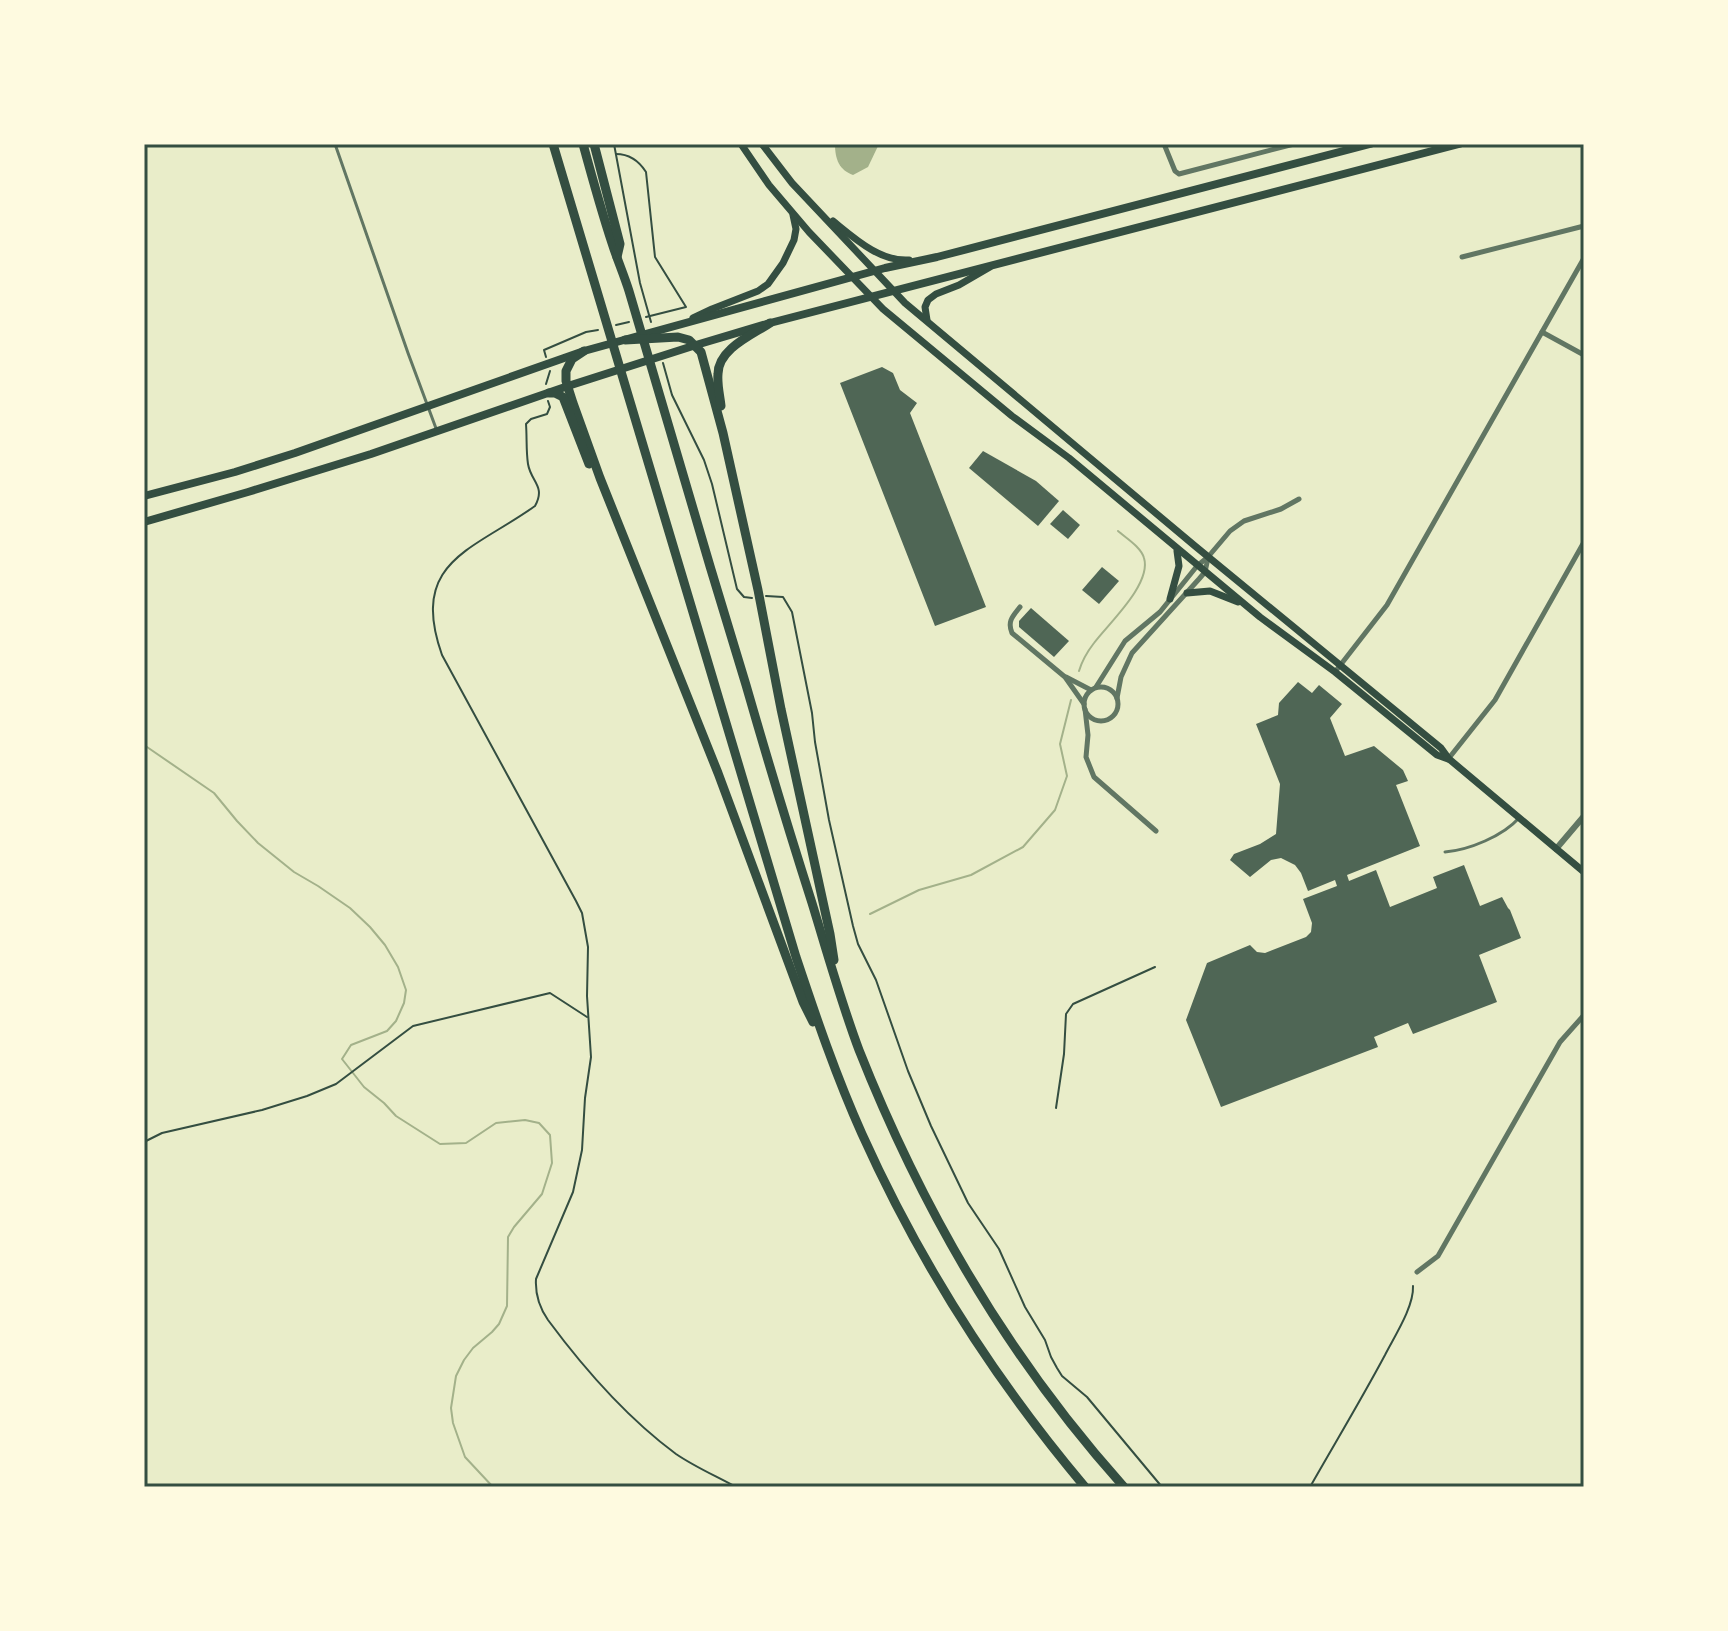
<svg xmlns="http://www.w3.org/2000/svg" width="1728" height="1631" font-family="'Sofia Sans Condensed',sans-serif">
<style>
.water{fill:#a3b18a}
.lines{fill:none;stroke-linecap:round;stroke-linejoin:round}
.stream{stroke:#a3b18a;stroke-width:2}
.building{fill:#4f6655}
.path{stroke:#344e41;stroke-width:2}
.service{stroke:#617663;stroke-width:3}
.minor{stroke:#617663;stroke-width:5}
.tertiary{stroke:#617663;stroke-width:6}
.secondary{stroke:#344e41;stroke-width:7}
.trunk{stroke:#344e41;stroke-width:8}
.motorway{stroke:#344e41;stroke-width:9}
.neatline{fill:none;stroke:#344e41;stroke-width:3}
</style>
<rect width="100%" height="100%" fill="#e9edc9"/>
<path class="water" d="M 835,144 L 879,144 L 868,167 L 853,175 C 839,170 835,159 835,144 Z"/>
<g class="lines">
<g class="stream">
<path d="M 1079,671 C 1082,661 1087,652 1094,643 C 1108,624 1152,584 1144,558 C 1141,547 1126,538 1118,531"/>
<path d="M 144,746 L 147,747 L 214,793 L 237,821 L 258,843 L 294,872 L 318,886 L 350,908 L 370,927 L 385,945 L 398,967 L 406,990 L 404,1003 L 396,1021 L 387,1031 L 351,1045 L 342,1059 L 364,1087 L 384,1103 L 396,1116 L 440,1144 L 466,1143 L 496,1123 L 525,1120 L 539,1123 L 550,1135 L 552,1163 L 542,1194 L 514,1227 L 508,1237 L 507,1306 L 499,1324 L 492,1332 L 473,1348 L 464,1360 L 456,1376 L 451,1408 L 453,1423 L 465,1457 L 493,1487"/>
<path d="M 870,914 L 919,890 L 971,875 L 1023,847 L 1055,810 L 1067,776 L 1060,744 L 1071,700"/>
</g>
</g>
<g class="building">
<path d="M 882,367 L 893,373 L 900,390 L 917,403 L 910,413 L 986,607 L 935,626 L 840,383 Z"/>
<path d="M 983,451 L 1036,481 L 1059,501 L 1038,526 L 969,468 Z"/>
<path d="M 1063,510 L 1080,525 L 1068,539 L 1050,524 Z"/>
<path d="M 1102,567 L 1119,581 L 1099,604 L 1082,590 Z"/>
<path d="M 1031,608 L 1069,641 L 1054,657 L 1019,627 L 1019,621 Z"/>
<path d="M 1298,682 L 1312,693 L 1319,685 L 1342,704 L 1330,718 L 1345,756 L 1374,746 L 1403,770 L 1408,781 L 1396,785 L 1420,846 L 1347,875 L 1349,881 L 1376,870 L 1390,907 L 1437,888 L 1433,877 L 1464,865 L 1480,906 L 1502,897 L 1508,908 L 1510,910 L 1521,938 L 1479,955 L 1497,1002 L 1413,1034 L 1408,1023 L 1374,1037 L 1378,1047 L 1221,1107 L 1186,1020 L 1207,963 L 1250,945 L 1257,952 L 1265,953 L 1306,937 L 1311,932 L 1312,923 L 1303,899 L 1337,886 L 1335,880 L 1308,891 L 1301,873 L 1295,865 L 1281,858 L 1271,860 L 1250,877 L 1230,860 L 1234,854 L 1260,844 L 1276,834 L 1280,784 L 1256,724 L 1278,715 L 1279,703 Z"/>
</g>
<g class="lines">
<g class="path">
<path d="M 614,144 L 640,283 L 651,322"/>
<path d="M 616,154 C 629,154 639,161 646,172 L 655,257 L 686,307 L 646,317"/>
<path d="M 616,325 L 629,322"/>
<path d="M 546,357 L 544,350 L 586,332 L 598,330"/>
<path d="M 663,363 L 672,395 L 704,460 L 712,484 L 737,589 L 744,597 L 752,598"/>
<path d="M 546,384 L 550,371"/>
<path d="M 548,401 L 550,407 L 547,414 L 531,419 L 526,424 C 527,437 526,451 528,464 C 531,482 546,486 535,506 C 472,551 409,561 442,655 L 576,901 L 582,913 L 588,947 L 587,996 L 591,1057 L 585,1098 L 582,1150 L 573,1192 L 536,1279 C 535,1295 539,1307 548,1320 C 585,1370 626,1417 676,1454 C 695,1467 716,1476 736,1487"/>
<path d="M 766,596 L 783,597 L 792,612 L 812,713 L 815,742 L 829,820 L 853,926 L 858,944 L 876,980 L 908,1071 L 931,1126 L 968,1203 L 999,1249 L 1025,1307 L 1045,1340 L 1051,1357 L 1057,1368 L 1062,1376 L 1087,1397 L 1162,1487"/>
<path d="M 1056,1108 L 1064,1054 L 1066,1014 L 1073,1004 L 1155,967"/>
<path d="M 144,1142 L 162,1133 L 262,1110 L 307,1096 L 336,1084 L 413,1026 L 550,993 L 587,1017"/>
<path d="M 1310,1487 C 1335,1443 1361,1400 1385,1355 C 1394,1337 1414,1307 1413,1286"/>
</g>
<g class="service">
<path d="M 335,144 L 408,353 L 437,431"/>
<path d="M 1445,852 C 1469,850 1503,836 1519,818"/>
</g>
<g class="minor">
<path d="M 1164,144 L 1175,171 L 1179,174 L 1294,144"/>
<path d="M 1462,257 L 1584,226"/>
<path d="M 1542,332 L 1584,355"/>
<path d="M 1020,607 C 1013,616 1007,621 1012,633 L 1065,677 L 1084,704"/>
<path d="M 1335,672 L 1387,605 L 1584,258"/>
<path d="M 1066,677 L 1091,690"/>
<path d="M 1096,687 L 1125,641 L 1160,612 L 1197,566 L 1208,557 L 1230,531 L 1244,521 L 1281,509 L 1299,499"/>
<circle cx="1101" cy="704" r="17"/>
<path d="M 1117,698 L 1121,677 L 1132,653 L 1199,579 L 1205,572 L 1208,558"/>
<path d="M 1085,709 L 1088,735 L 1086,757 L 1094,777 L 1156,831"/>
<path d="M 1449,758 L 1495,700 L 1584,542"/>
<path d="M 1417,1272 L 1438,1256 L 1560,1042 L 1584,1015"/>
</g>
<path class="tertiary" d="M 1556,849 L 1584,816"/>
<g class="secondary">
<path d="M 741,144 L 769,185 L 809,232 L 883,309 L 1012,416 L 1069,458 L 1260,617 L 1335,672 L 1437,755 L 1448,759"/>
<path d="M 762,144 L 792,183 L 905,303 L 1195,546 L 1441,748 L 1449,759 L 1584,872"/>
<path d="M 833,221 C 854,238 880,262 909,260"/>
<path d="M 693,318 L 712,309 L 758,291 L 768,284 L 783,263 L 794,240 L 796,229 L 793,215"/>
<path d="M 927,320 L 925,307 L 928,300 L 936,294 L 959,285 L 990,267"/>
<path d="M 1187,593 L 1210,591 L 1238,602"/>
<path d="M 1170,599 L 1179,566 L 1177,551"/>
</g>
<g class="trunk">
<path d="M 144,496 L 235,472 L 295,453 L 584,351 L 885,268 L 937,257 L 1370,144"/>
<path d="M 144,522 L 248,492 L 371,454 L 568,386 L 696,345 L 770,323 L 1459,144"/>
</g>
<g class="motorway">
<path d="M 553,144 L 796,957 C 816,1017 836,1076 862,1134 C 920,1263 994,1379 1085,1487"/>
<path d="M 583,144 C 592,177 601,210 612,243 C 617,259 624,275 629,291 C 667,423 706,554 746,685 C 767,758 789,831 812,903 C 827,952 841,1002 859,1050 C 922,1209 1009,1359 1124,1487"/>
<path d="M 594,144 L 620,244 L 617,257"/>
<path d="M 625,340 L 678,337 L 689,340 L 701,352 L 723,433 L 758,590 L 781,709 L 830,934 L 834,960"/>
<path d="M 584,351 L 572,359 L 566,371 L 566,381 L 573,403 L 600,478 L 718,773 L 803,1002 L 813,1022"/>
<path d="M 549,393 L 555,393 L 563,397 L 589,464"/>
<path d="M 721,406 C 720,396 717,385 718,374 C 718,349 752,335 770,323"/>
</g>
</g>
<rect width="1728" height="1631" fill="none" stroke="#fefae0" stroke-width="292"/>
<rect x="146" y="146" width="1436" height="1339" class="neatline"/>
</svg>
